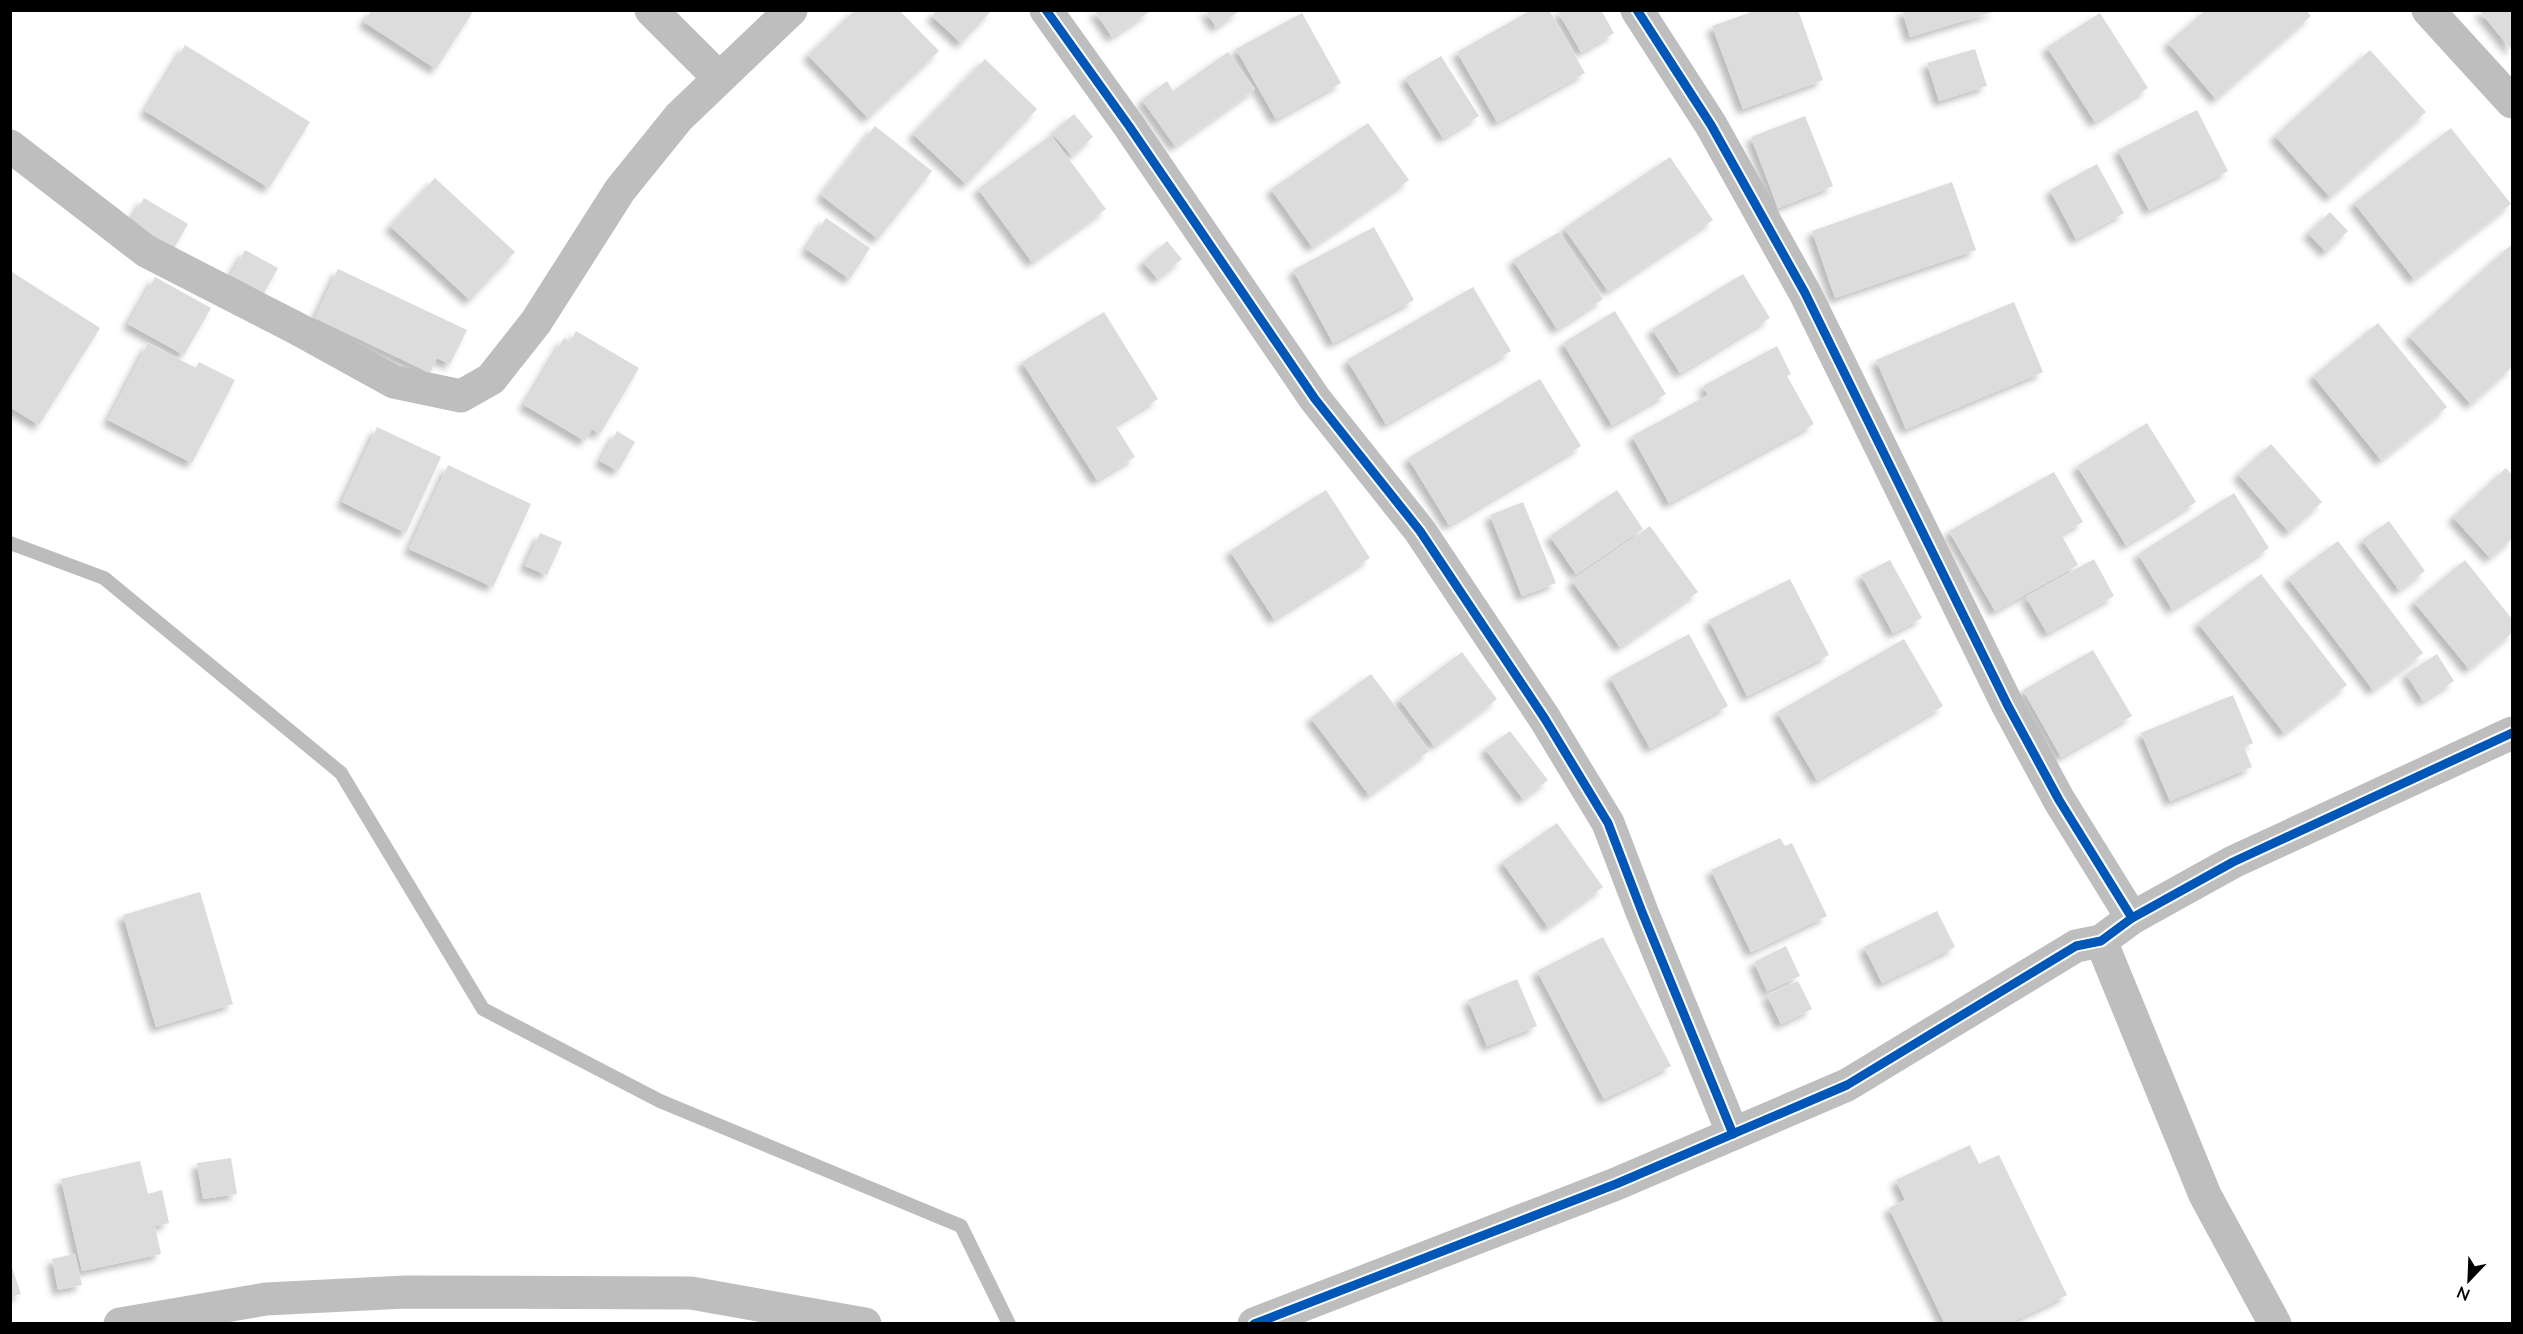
<svg xmlns="http://www.w3.org/2000/svg" width="2523" height="1334" font-family="Lato,sans-serif">
<style>
.lines{fill:none;stroke-linecap:round;stroke-linejoin:round}
.stream{stroke:#bcbcbc;stroke-width:14}
.building{fill:#dcdcdc;filter:url(#shadow)}
.street{stroke:#bebebe;stroke-width:33}
.cycleway-casing{stroke:#fff;stroke-width:13}
.cycleway{stroke:#0057b8;stroke-width:9}
</style>
<defs>
<filter id="shadow"><feDropShadow dx="-5.5" dy="5.5" stdDeviation="3" flood-color="#0004"/></filter>
</defs>
<rect width="100%" height="100%" fill="#fff"/>
<g class="lines">
<path class="stream" d="M 10,543 L 104,578 L 341,773 L 483,1009 L 660,1101 L 961,1226 L 1009,1324"/>
</g>
<g class="building">
<path d="M 372,10 L 474,10 L 436,69 L 364,22 Z"/>
<path d="M 855,10 L 899,10 L 939,51 L 868,118 L 808,55 Z"/>
<path d="M 937,10 L 992,10 L 961,43 L 932,16 Z"/>
<path d="M 1094,10 L 1152,10 L 1112,37 Z"/>
<path d="M 1205,10 L 1241,10 L 1216,27 Z"/>
<path d="M 1531,10 L 1549,10 L 1585,73 L 1497,122 L 1457,52 Z"/>
<path d="M 1557,10 L 1601,10 L 1614,33 L 1581,52 Z"/>
<path d="M 1757,10 L 1798,10 L 1823,80 L 1743,109 L 1712,26 Z"/>
<path d="M 1902,10 L 1996,10 L 1996,11 L 1910,37 Z"/>
<path d="M 2206,10 L 2306,10 L 2311,16 L 2216,99 L 2168,43 Z"/>
<path d="M 2479,10 L 2512,10 L 2512,51 Z"/>
<path d="M 1302,13 L 1341,83 L 1276,119 L 1236,49 Z"/>
<path d="M 2100,13 L 2148,88 L 2095,122 L 2047,47 Z"/>
<path d="M 185,45 L 310,122 L 269,188 L 145,111 Z"/>
<path d="M 1975,49 L 1987,86 L 1939,101 L 1927,63 Z"/>
<path d="M 2370,50 L 2426,112 L 2330,197 L 2275,136 Z"/>
<path d="M 1228,52 L 1255,89 L 1175,146 L 1142,100 L 1167,81 L 1173,91 Z"/>
<path d="M 1441,56 L 1479,116 L 1443,138 L 1405,78 Z"/>
<path d="M 985,59 L 1037,109 L 966,184 L 913,134 Z"/>
<path d="M 2197,110 L 2228,171 L 2149,210 L 2118,150 Z"/>
<path d="M 1074,114 L 1093,137 L 1072,156 L 1052,133 Z"/>
<path d="M 1805,116 L 1833,186 L 1778,208 L 1751,137 Z"/>
<path d="M 1368,123 L 1409,180 L 1312,247 L 1271,189 Z"/>
<path d="M 875,126 L 932,171 L 878,239 L 821,195 Z"/>
<path d="M 2451,128 L 2511,204 L 2414,279 L 2354,203 Z"/>
<path d="M 1051,135 L 1106,209 L 1032,262 L 978,189 Z"/>
<path d="M 1670,157 L 1713,220 L 1608,291 L 1564,228 Z"/>
<path d="M 2097,164 L 2124,213 L 2076,239 L 2050,190 Z"/>
<path d="M 435,178 L 515,252 L 470,300 L 390,226 Z"/>
<path d="M 1952,182 L 1976,250 L 1835,298 L 1812,231 Z"/>
<path d="M 144,198 L 188,224 L 174,248 L 130,222 Z"/>
<path d="M 2330,212 L 2348,231 L 2326,252 L 2308,233 Z"/>
<path d="M 826,218 L 870,248 L 850,279 L 806,249 Z"/>
<path d="M 1374,227 L 1414,300 L 1333,343 L 1293,270 Z"/>
<path d="M 1559,232 L 1603,299 L 1557,329 L 1513,260 Z"/>
<path d="M 1167,241 L 1182,259 L 1158,279 L 1143,262 Z"/>
<path d="M 2512,244 L 2512,367 L 2471,404 L 2409,336 Z"/>
<path d="M 245,250 L 278,268 L 264,293 L 231,275 Z"/>
<path d="M 338,269 L 467,330 L 450,364 L 437,358 L 430,373 L 315,318 Z"/>
<path d="M 12,272 L 100,328 L 39,425 L 10,407 Z"/>
<path d="M 1743,274 L 1770,318 L 1680,373 L 1652,329 Z"/>
<path d="M 155,277 L 211,308 L 184,355 L 128,324 Z"/>
<path d="M 1473,287 L 1511,351 L 1386,424 L 1347,360 Z"/>
<path d="M 2014,302 L 2043,372 L 1906,429 L 1876,360 Z"/>
<path d="M 1615,311 L 1666,394 L 1612,425 L 1563,343 Z"/>
<path d="M 1104,312 L 1158,399 L 1115,425 L 1135,457 L 1097,480 L 1022,362 Z"/>
<path d="M 2378,323 L 2447,407 L 2381,460 L 2313,376 Z"/>
<path d="M 576,331 L 639,368 L 600,434 L 592,429 L 585,441 L 524,405 L 564,338 L 570,342 Z"/>
<path d="M 148,343 L 196,368 L 199,362 L 235,380 L 192,463 L 108,420 Z"/>
<path d="M 1777,346 L 1791,374 L 1787,376 L 1814,424 L 1669,503 L 1632,436 L 1708,395 L 1703,386 Z"/>
<path d="M 1540,379 L 1581,446 L 1449,525 L 1408,458 Z"/>
<path d="M 2147,423 L 2196,502 L 2126,545 L 2077,466 Z"/>
<path d="M 377,427 L 441,457 L 406,533 L 342,502 Z"/>
<path d="M 617,431 L 635,442 L 618,471 L 600,461 Z"/>
<path d="M 2271,444 L 2322,502 L 2289,532 L 2238,474 Z"/>
<path d="M 448,465 L 531,504 L 493,587 L 409,549 Z"/>
<path d="M 2506,468 L 2512,475 L 2512,539 L 2490,558 L 2453,517 Z"/>
<path d="M 2054,472 L 2083,522 L 2061,534 L 2078,565 L 1995,611 L 1949,531 Z"/>
<path d="M 1326,490 L 1370,558 L 1274,619 L 1230,551 Z"/>
<path d="M 1617,490 L 1643,529 L 1576,574 L 1550,536 Z"/>
<path d="M 2234,493 L 2269,548 L 2172,609 L 2138,554 Z"/>
<path d="M 1523,502 L 1556,583 L 1522,596 L 1490,515 Z"/>
<path d="M 2389,521 L 2425,571 L 2399,590 L 2362,540 Z"/>
<path d="M 1650,526 L 1698,592 L 1620,647 L 1572,581 Z"/>
<path d="M 540,533 L 562,542 L 547,575 L 525,566 Z"/>
<path d="M 2338,541 L 2423,653 L 2373,690 L 2288,578 Z"/>
<path d="M 2094,559 L 2114,596 L 2047,633 L 2026,597 Z"/>
<path d="M 1890,560 L 1922,618 L 1893,633 L 1861,575 Z"/>
<path d="M 2465,560 L 2512,619 L 2512,633 L 2469,669 L 2414,602 Z"/>
<path d="M 2261,574 L 2347,685 L 2284,733 L 2198,623 Z"/>
<path d="M 1790,579 L 1829,655 L 1747,696 L 1709,620 Z"/>
<path d="M 1689,634 L 1728,706 L 1650,748 L 1610,677 Z"/>
<path d="M 1904,639 L 1943,706 L 1817,780 L 1777,712 Z"/>
<path d="M 2093,650 L 2132,716 L 2061,757 L 2023,690 Z"/>
<path d="M 1462,652 L 1497,699 L 1434,746 L 1399,699 Z"/>
<path d="M 2437,654 L 2454,681 L 2423,701 L 2406,674 Z"/>
<path d="M 1371,674 L 1429,751 L 1369,795 L 1311,718 Z"/>
<path d="M 2233,695 L 2253,743 L 2244,747 L 2252,767 L 2170,801 L 2141,733 Z"/>
<path d="M 1510,731 L 1548,780 L 1523,799 L 1485,749 Z"/>
<path d="M 1557,823 L 1603,887 L 1548,927 L 1502,862 Z"/>
<path d="M 1780,838 L 1785,846 L 1792,843 L 1827,916 L 1751,952 L 1711,870 Z"/>
<path d="M 200,892 L 233,1004 L 156,1027 L 123,915 Z"/>
<path d="M 1937,911 L 1955,947 L 1882,983 L 1864,947 Z"/>
<path d="M 1603,937 L 1671,1066 L 1604,1099 L 1537,971 Z"/>
<path d="M 1786,946 L 1800,976 L 1767,991 L 1754,962 Z"/>
<path d="M 1517,979 L 1537,1026 L 1487,1046 L 1468,1000 Z"/>
<path d="M 1798,981 L 1812,1009 L 1781,1024 L 1767,995 Z"/>
<path d="M 1970,1145 L 1979,1164 L 1999,1155 L 2067,1295 L 2008,1324 L 1945,1324 L 1889,1208 L 1905,1200 L 1896,1180 Z"/>
<path d="M 231,1158 L 237,1194 L 203,1199 L 197,1163 Z"/>
<path d="M 140,1161 L 148,1194 L 162,1190 L 169,1223 L 155,1226 L 161,1254 L 82,1271 L 61,1179 Z"/>
<path d="M 75,1254 L 82,1285 L 58,1290 L 52,1259 Z"/>
<path d="M 10,1262 L 21,1294 L 10,1297 Z"/>
</g>
<g class="lines">
<g class="street">
<path d="M 651,10 L 719,78"/>
<path d="M 1046,10 L 1129,126 L 1315,399 L 1420,531 L 1545,719 L 1608,823 L 1642,912 L 1733,1134"/>
<path d="M 1637,10 L 1711,125 L 1805,293 L 2008,706 L 2059,800 L 2132,918"/>
<path d="M 2428,10 L 2512,102"/>
<path d="M 10,146 L 146,251 L 296,328 L 394,382 L 461,396 L 491,379 L 536,322 L 620,190 L 679,117 L 791,10"/>
<path d="M 2101,941 L 2205,1195 L 2275,1324"/>
<path d="M 120,1324 L 266,1299 L 405,1292 L 691,1293 L 865,1324"/>
<path d="M 1254,1324 L 1616,1184 L 1847,1085 L 2076,946 L 2101,941 L 2132,918 L 2233,862 L 2512,733"/>
</g>
<defs>
<g id="cycleway">
<path d="M 1046,10 L 1129,126 L 1315,399 L 1420,531 L 1545,719 L 1608,823 L 1642,912 L 1733,1134"/>
<path d="M 1637,10 L 1711,125 L 1805,293 L 2008,706 L 2059,800 L 2132,918"/>
<path d="M 1254,1324 L 1616,1184 L 1847,1085 L 2076,946 L 2101,941 L 2132,918 L 2233,862 L 2512,733"/>
</g>
</defs>
<use href="#cycleway" class="cycleway-casing"/>
<use href="#cycleway" class="cycleway"/>
</g>
<rect width="2523" height="1334" fill="none" stroke="#000000" stroke-width="24"/>
<g transform="translate(2469 1280) rotate(203)" stroke="#ffffff" stroke-width="4.5" paint-order="stroke">
<path d="M0-4.5L10 22L0 15L-10 22Z" fill="#000000"/>
<text y="-9" font-size="16" font-weight="bold" text-anchor="middle" fill="#000000">N</text>
</g>
</svg>
